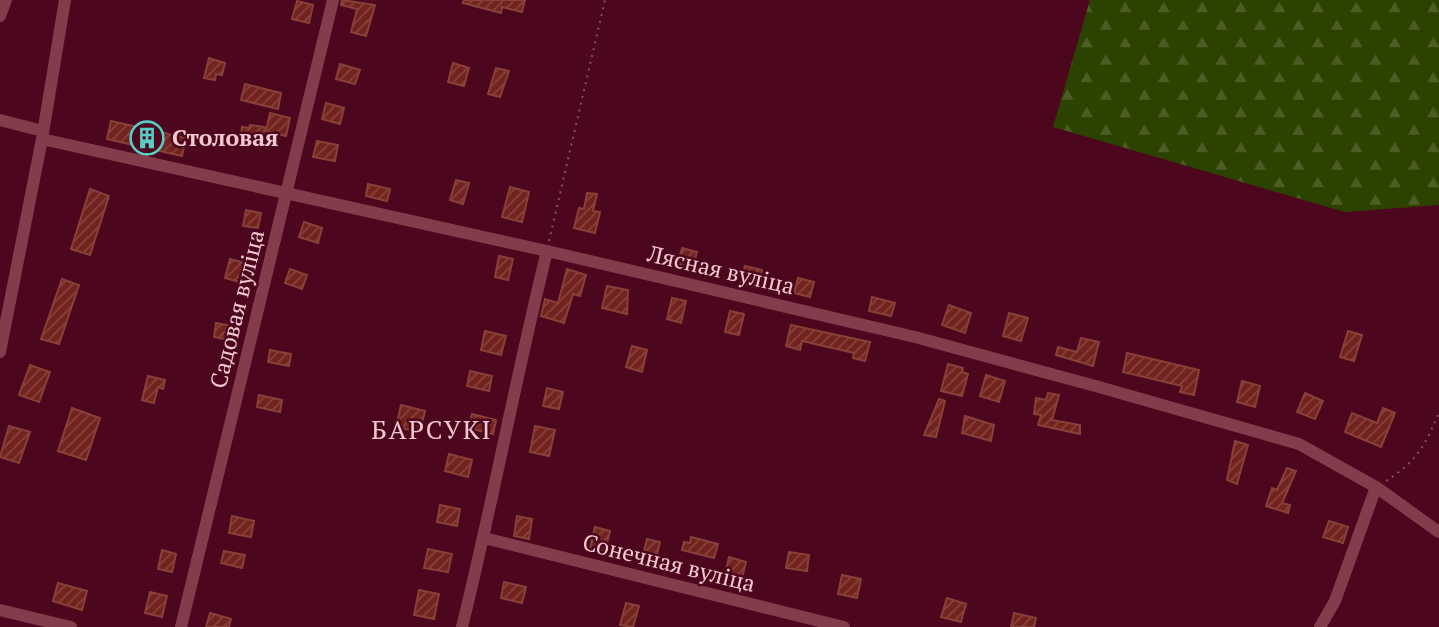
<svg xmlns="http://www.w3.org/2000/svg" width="1439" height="627" font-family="'PT Serif',serif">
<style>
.forest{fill:url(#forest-firs)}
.building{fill:url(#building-hatch);stroke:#884039;stroke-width:2}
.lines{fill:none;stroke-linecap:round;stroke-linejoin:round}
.path{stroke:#8a4e5f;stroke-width:2;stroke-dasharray:2 5;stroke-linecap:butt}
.minor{stroke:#843c4d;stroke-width:12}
.labels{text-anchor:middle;stroke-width:5;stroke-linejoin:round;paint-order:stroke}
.poi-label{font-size:23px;font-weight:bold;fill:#f3c8ce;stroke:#4c071e;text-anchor:start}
.street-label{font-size:23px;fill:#f3c8ce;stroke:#4c071e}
.quarter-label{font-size:26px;letter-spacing:2px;fill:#f3c8ce;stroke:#4c071e}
</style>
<defs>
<pattern id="forest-firs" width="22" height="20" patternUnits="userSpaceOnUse" patternTransform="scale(1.75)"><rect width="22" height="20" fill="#2c4200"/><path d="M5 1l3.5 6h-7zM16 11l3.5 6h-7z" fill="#4b5c24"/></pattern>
<pattern id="building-hatch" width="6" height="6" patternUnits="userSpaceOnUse" patternTransform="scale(1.75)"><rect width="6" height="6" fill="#72231d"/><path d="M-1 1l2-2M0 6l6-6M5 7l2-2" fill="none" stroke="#87413d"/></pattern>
</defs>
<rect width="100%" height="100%" fill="#4c071e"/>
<path class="forest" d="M 1090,0 L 1439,0 L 1439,205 L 1345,212 L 1053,127 Z"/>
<g class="building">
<path d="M 342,0 L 375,5 L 366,36 L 351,32 L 357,9 L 341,5 Z"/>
<path d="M 464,0 L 525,0 L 522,12 L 502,7 L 501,13 L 463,3 Z"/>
<path d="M 297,1 L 313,5 L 309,23 L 292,19 Z"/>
<path d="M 209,58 L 225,63 L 222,75 L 216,74 L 215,80 L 204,78 Z"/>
<path d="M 453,63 L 469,68 L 464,86 L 448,82 Z"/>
<path d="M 340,64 L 360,70 L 355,84 L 336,79 Z"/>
<path d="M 496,68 L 509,71 L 500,97 L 488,94 Z"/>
<path d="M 245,84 L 281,93 L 278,109 L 241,100 Z"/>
<path d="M 326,103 L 344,108 L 340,124 L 322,119 Z"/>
<path d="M 270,113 L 290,118 L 286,136 L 266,131 Z"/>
<path d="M 111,121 L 186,138 L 182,156 L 107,139 Z"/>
<path d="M 250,125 L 265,127 L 262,140 L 241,136 L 242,127 L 249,128 Z"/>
<path d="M 317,141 L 338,145 L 335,161 L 313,157 Z"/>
<path d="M 456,180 L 469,183 L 463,204 L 450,200 Z"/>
<path d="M 368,184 L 390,189 L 387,201 L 366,196 Z"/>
<path d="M 510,187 L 529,192 L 522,222 L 502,217 Z"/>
<path d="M 90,189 L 109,196 L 90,255 L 71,249 Z"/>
<path d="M 587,193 L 597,194 L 593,211 L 600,212 L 595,233 L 574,228 L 579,208 L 584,209 Z"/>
<path d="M 246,210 L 261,213 L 258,228 L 243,226 Z"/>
<path d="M 304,222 L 322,228 L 318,243 L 299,237 Z"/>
<path d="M 682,248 L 697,252 L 692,271 L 677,267 Z"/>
<path d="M 499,256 L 513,259 L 508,280 L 495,277 Z"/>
<path d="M 230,259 L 252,265 L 247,284 L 225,278 Z"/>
<path d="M 745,266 L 762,270 L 758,288 L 740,284 Z"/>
<path d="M 290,269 L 307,275 L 302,289 L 285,283 Z"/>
<path d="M 567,269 L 586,275 L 580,296 L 573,294 L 564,323 L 541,316 L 545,299 L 558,303 Z"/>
<path d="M 798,278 L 814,282 L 810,297 L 794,293 Z"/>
<path d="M 62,279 L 79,285 L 59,344 L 41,339 Z"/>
<path d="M 607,286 L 628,290 L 627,314 L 602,308 Z"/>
<path d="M 872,297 L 895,303 L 891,316 L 869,311 Z"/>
<path d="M 672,298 L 686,301 L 681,323 L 667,319 Z"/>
<path d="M 949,305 L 971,313 L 965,333 L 942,325 Z"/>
<path d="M 730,311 L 744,314 L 739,335 L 725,332 Z"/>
<path d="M 1009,313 L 1028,318 L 1021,341 L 1003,336 Z"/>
<path d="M 216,323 L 237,327 L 234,341 L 214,337 Z"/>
<path d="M 791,325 L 870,342 L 865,361 L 853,358 L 854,353 L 802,341 L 800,350 L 786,346 Z"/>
<path d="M 485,331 L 506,336 L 501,355 L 481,350 Z"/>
<path d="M 1348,331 L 1362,335 L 1354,361 L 1340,357 Z"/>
<path d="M 1081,338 L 1099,342 L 1093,366 L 1056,355 L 1058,347 L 1077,352 Z"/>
<path d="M 632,346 L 647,350 L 642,372 L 626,367 Z"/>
<path d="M 270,350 L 291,354 L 289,366 L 268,362 Z"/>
<path d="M 1127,353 L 1199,370 L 1194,395 L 1180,392 L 1182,386 L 1123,372 Z"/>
<path d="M 948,364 L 963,368 L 962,372 L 968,374 L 962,396 L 941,391 Z"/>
<path d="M 30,365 L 50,372 L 39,402 L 19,395 Z"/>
<path d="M 470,371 L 492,376 L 489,391 L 467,386 Z"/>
<path d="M 986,375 L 1005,381 L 999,402 L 980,396 Z"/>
<path d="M 148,376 L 165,380 L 163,389 L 158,387 L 154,403 L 142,400 Z"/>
<path d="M 1242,381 L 1260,386 L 1255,407 L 1237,402 Z"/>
<path d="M 547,388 L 563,392 L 559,409 L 543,406 Z"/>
<path d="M 1048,393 L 1059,395 L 1052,420 L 1080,425 L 1080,434 L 1038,425 L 1041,415 L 1034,414 L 1036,398 L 1046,400 Z"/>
<path d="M 1305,393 L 1323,401 L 1315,419 L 1297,412 Z"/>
<path d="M 259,395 L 282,400 L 280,412 L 257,407 Z"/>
<path d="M 939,399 L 945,401 L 936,437 L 924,435 Z"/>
<path d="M 401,405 L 425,411 L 420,432 L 396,427 Z"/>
<path d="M 72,408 L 100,418 L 86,460 L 58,451 Z"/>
<path d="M 1383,408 L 1395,413 L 1381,447 L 1345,432 L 1352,413 L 1377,423 Z"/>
<path d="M 472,414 L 496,420 L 493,434 L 468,428 Z"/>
<path d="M 965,416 L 994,425 L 991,441 L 962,433 Z"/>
<path d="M 9,426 L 30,432 L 19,463 L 0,457 Z"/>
<path d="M 535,426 L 555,430 L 549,456 L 530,452 Z"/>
<path d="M 1235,441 L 1248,445 L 1237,484 L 1227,480 Z"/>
<path d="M 449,454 L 472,460 L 468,477 L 445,471 Z"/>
<path d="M 1287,468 L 1296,471 L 1282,503 L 1290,505 L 1288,513 L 1266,506 L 1272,488 L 1277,490 Z"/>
<path d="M 440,505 L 460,509 L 457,526 L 437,522 Z"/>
<path d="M 232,516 L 254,521 L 251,537 L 229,533 Z"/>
<path d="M 517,516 L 532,519 L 529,539 L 514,536 Z"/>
<path d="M 1329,521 L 1348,527 L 1343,543 L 1323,537 Z"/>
<path d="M 595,527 L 610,531 L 605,551 L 590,548 Z"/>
<path d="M 691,537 L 718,544 L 714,558 L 682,550 L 684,542 L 690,543 Z"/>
<path d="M 647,539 L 660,542 L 655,562 L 642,559 Z"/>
<path d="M 428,549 L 452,554 L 448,572 L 424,568 Z"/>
<path d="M 162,550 L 176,554 L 172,572 L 158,569 Z"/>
<path d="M 224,551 L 245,555 L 242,568 L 221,563 Z"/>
<path d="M 789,552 L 809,555 L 807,571 L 786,568 Z"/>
<path d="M 729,557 L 746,562 L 742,578 L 725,574 Z"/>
<path d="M 842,575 L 861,579 L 857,598 L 838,594 Z"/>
<path d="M 504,582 L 526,587 L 522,603 L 501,598 Z"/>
<path d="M 58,583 L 87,591 L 82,610 L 53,601 Z"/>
<path d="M 419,590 L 439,594 L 434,619 L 414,615 Z"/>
<path d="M 150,592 L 167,596 L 162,617 L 145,613 Z"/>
<path d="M 947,598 L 966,604 L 961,622 L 941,617 Z"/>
<path d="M 626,603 L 639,606 L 633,627 L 620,625 Z"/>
<path d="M 210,613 L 231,619 L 229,627 L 206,627 Z"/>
<path d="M 1014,613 L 1036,618 L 1034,627 L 1011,627 Z"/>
</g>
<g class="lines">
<g class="path">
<path d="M 549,241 L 605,0"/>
<path d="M 1386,481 C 1417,461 1425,446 1439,412"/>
</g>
<g class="minor">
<path d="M 0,16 L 6,0"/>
<path d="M 0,120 L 43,131"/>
<path d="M 42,139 L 547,251 L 915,337 L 1099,387 L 1299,444 L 1376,487 L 1439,532"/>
<path d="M 0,352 L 42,139 L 65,0"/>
<path d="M 484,538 L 844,627"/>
<path d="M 0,610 L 71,627"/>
<path d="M 181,627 L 333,0"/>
<path d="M 462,627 C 493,502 516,376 547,251"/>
<path d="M 1320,627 L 1335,601 L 1376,487"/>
</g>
</g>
<defs>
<symbol id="building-ring" viewBox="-11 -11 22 22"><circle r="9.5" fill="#4c071e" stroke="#56cec4" stroke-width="1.5"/><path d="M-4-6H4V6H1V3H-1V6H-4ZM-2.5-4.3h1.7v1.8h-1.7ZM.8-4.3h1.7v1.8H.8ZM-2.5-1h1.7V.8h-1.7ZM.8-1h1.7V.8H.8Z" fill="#56cec4"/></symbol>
</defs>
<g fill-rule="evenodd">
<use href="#building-ring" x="128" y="119" width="38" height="38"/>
</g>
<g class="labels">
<g class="poi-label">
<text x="172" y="146">Столовая</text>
</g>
<g class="street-label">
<text transform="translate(721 270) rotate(13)" y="8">Лясная вуліца</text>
<text transform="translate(237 309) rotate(-76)" y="8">Садовая вуліца</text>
<text transform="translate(669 563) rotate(14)" y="8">Сонечная вуліца</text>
</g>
<g class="quarter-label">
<text x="432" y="439">БАРСУКІ</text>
</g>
</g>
</svg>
